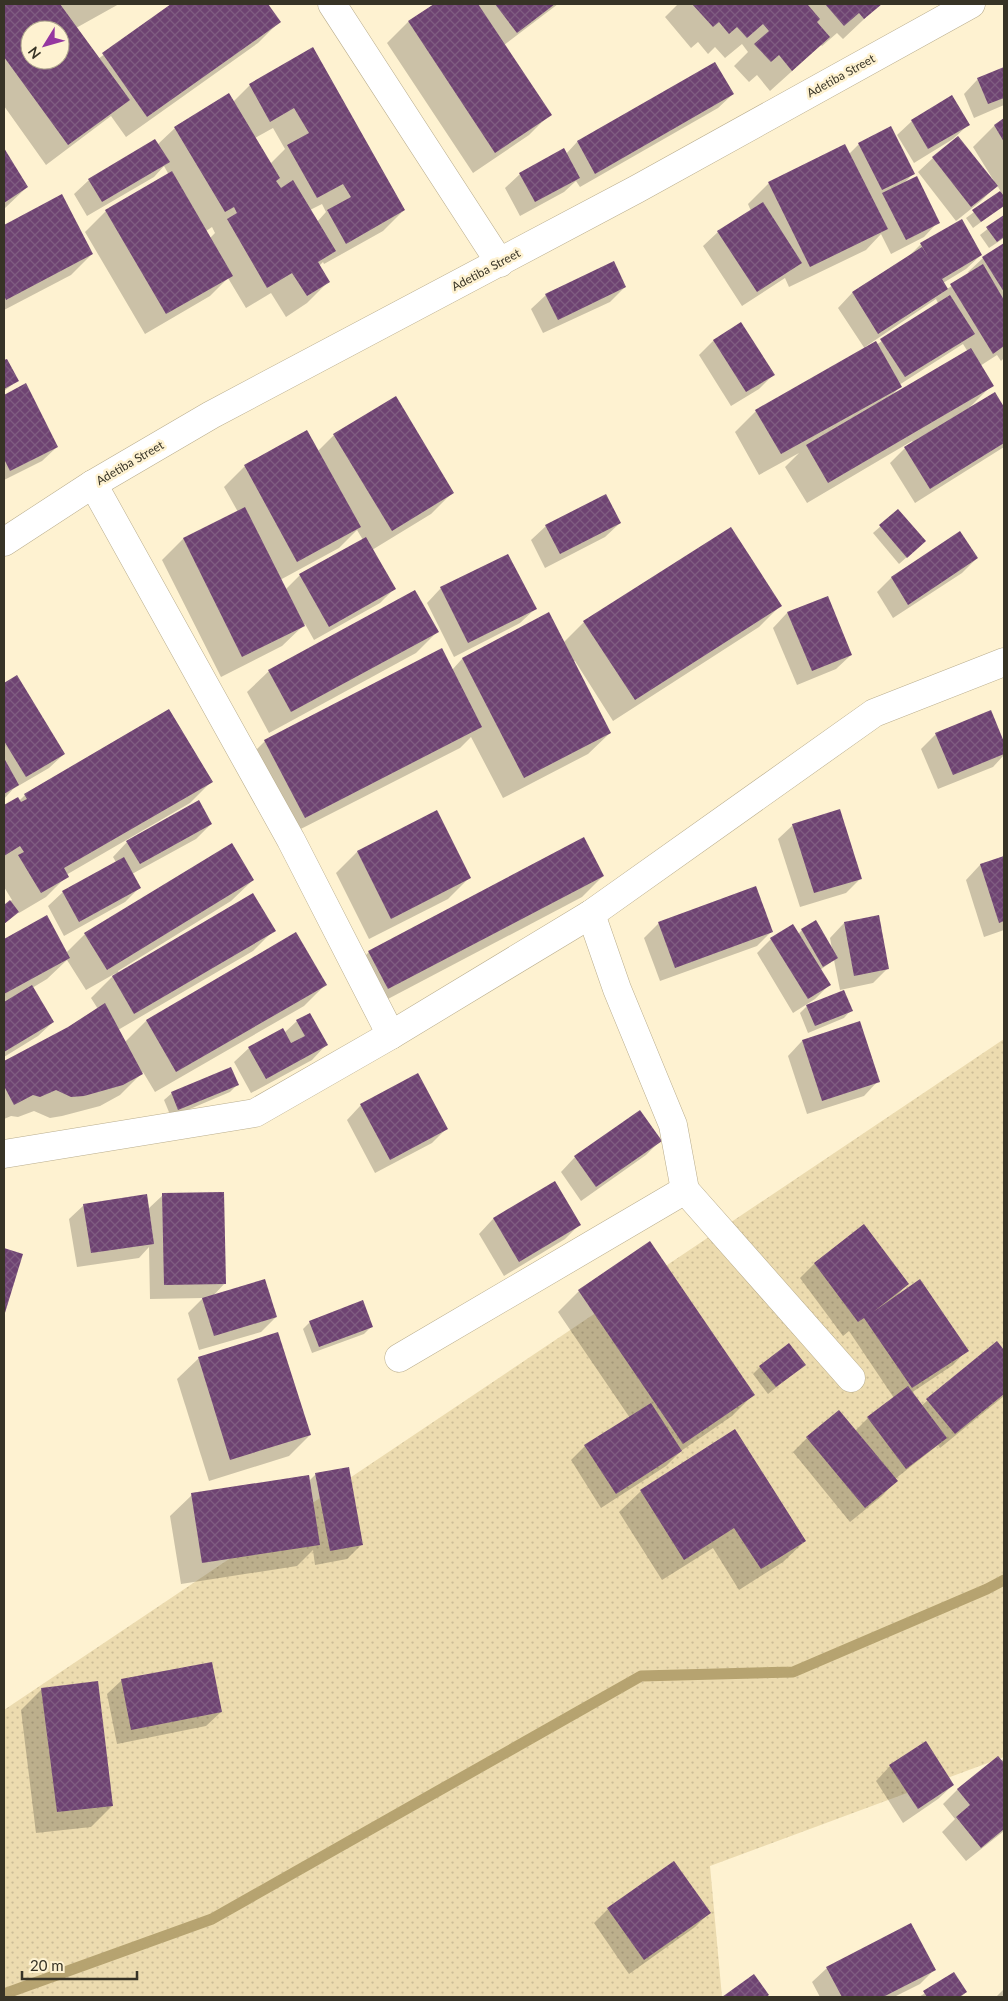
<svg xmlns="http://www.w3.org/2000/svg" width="1008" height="2001" font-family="Lato,sans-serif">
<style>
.grass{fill:url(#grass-dots)}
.shadow{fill:#0003;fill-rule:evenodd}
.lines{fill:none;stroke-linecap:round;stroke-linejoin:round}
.stream{stroke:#b6a370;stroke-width:11}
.building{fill:url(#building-cross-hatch);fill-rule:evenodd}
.minor-casing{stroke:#b9ad8d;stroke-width:29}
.minor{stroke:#fff;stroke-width:28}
.labels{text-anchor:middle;stroke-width:5;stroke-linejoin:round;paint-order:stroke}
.street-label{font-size:12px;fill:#373326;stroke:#fef2d1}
</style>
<defs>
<pattern id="grass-dots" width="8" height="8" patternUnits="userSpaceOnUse" patternTransform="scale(1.25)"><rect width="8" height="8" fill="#ecdbaf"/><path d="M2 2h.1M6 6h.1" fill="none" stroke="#cbbc96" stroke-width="1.8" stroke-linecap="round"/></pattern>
<pattern id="building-cross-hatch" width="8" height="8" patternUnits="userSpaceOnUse" patternTransform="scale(1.25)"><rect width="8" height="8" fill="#6e4372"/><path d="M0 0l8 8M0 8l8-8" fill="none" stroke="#7f5c81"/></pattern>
</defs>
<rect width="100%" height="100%" fill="#fef2d1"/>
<path class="grass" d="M 1004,1039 L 1004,1757 L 710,1866 L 722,1997 L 4,1997 L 4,1710 Z"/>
<g class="shadow">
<path d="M 4,4 L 119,4 L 76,28 L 98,59 L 173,4 L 266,4 L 279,22 L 258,43 L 126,137 L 111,116 L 46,165 L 4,106 ZM 30,30 L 60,30 L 60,60 L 30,60 Z"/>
<path d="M 436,4 L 558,4 L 504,45 L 550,114 L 529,135 L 473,173 L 387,43 L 408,22 Z"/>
<path d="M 678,4 L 880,4 L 843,39 L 837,33 L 822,46 L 821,45 L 770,91 L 757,75 L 749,82 L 734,66 L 748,52 L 742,44 L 725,58 L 715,47 L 708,54 L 698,42 L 691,48 L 665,17 Z"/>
<path d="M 312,49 L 404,210 L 383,231 L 324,264 L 323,262 L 319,266 L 328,282 L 307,303 L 286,317 L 271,293 L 246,308 L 228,278 L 210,296 L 145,334 L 85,232 L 106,211 L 169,175 L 164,166 L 154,177 L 87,216 L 74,194 L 89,180 L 157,145 L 175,128 L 233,102 L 250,85 ZM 273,128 L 285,149 L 270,164 L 255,138 ZM 322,204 L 326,212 L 317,222 L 310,210 ZM 212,227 L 215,233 L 210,238 L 206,231 Z"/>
<path d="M 715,64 L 733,94 L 718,108 L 580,187 L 576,181 L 564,192 L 520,216 L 505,188 L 520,174 L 566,154 L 577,142 Z"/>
<path d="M 1004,68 L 1004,105 L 974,118 L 964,94 L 978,79 Z"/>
<path d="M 1004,120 L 1004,205 L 973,228 L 966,218 L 1001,192 L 997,185 L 981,201 L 956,221 L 918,172 L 933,158 L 958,138 L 992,182 L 994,181 L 973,147 L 994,126 Z"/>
<path d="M 912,121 L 968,125 L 953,139 L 914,163 L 897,135 Z"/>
<path d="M 859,144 L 913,174 L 904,183 L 938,222 L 924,237 L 891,254 L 881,234 L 866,250 L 789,287 L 785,278 L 742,306 L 703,246 L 718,232 L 751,211 L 748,204 L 769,183 L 849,154 Z"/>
<path d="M 4,151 L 27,187 L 4,209 Z"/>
<path d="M 61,196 L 92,254 L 71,275 L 4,310 L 4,226 Z"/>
<path d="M 1004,216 L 1004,238 L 989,248 L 980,235 Z"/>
<path d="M 921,244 L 981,255 L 966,269 L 943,283 L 947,289 L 970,274 L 968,272 L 983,258 L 1004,245 L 1004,358 L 1001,361 L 997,355 L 980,366 L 992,385 L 970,407 L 995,393 L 1004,409 L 1004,447 L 915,503 L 890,463 L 905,448 L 913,443 L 912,441 L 807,503 L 785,467 L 799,453 L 759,475 L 735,432 L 756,411 L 865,349 L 838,308 L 852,293 L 908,257 ZM 936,299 L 938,303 L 876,345 L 866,349 L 865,347 ZM 963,344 L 968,352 L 892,395 L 900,387 L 899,385 Z"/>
<path d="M 625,287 L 610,302 L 543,333 L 531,309 L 546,295 Z"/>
<path d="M 741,323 L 773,375 L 759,389 L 731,406 L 699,355 L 713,341 Z"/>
<path d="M 7,360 L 17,381 L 4,391 L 4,362 Z"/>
<path d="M 26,385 L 57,447 L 42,461 L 4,480 L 4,396 Z"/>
<path d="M 334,435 L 452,493 L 431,514 L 372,550 L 394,589 L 380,603 L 314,640 L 305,624 L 282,646 L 221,677 L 162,560 L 183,539 L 238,512 L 224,487 L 245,466 L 318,451 ZM 357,530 L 363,540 L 300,575 L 285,590 L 280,580 L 339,548 Z"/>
<path d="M 898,511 L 917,548 L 899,564 L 873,533 Z"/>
<path d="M 620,523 L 605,537 L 545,568 L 531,540 L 546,526 Z"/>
<path d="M 960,533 L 977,558 L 962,573 L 893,618 L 877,592 L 891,578 Z"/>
<path d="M 441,588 L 535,609 L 520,623 L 454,657 L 427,603 Z"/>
<path d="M 415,592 L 437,632 L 416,653 L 269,733 L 247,692 L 269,671 Z"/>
<path d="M 827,597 L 851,655 L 836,669 L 797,685 L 773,628 L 787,613 Z"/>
<path d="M 780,606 L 759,627 L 613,721 L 575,661 L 573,661 L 610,733 L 588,754 L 503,798 L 471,737 L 460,748 L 283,838 L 244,762 L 265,741 L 452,670 L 462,659 L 563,643 L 584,622 Z"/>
<path d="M 16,677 L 64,754 L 49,768 L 13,789 L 4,799 L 4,684 Z"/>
<path d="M 990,712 L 1004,745 L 1004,755 L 993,767 L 938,789 L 921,749 L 936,734 Z"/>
<path d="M 211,782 L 190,803 L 66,875 L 67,876 L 46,897 L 19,913 L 18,912 L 4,924 L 4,906 L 12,900 L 4,887 L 4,807 L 18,799 L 19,801 L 25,795 Z"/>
<path d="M 436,812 L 469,878 L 448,899 L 369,939 L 336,873 L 357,852 Z"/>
<path d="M 211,824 L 196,839 L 132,874 L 139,888 L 125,902 L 64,936 L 48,906 L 63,892 L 116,862 L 113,857 L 127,842 Z"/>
<path d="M 793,825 L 861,878 L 846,893 L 800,907 L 778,839 Z"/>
<path d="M 1004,857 L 1004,930 L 984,937 L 966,880 L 980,865 Z"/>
<path d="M 603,876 L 582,897 L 367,1010 L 348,973 L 369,952 Z"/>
<path d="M 253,880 L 231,901 L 118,971 L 119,973 L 274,930 L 253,951 L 118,1030 L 125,1042 L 146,1021 L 295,934 L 325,985 L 304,1006 L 155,1092 L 143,1072 L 120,1095 L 100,1106 L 62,1116 L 50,1118 L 34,1111 L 18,1117 L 11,1116 L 4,1119 L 4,1062 L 68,1028 L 98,1009 L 91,998 L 116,973 L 86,990 L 67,960 L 47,979 L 32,988 L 53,1022 L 38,1036 L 4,1057 L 4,940 L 46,917 L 66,953 L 85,934 Z"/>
<path d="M 659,923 L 772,931 L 757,946 L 660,981 L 644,938 Z"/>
<path d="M 844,923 L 888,968 L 873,983 L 840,990 L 834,960 L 820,970 L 829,985 L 815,999 L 793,1013 L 757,953 L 771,939 L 798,934 L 802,930 L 832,949 L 830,938 Z"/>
<path d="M 807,1006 L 851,1010 L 844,1018 L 808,1033 L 800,1013 Z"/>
<path d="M 297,1021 L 326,1045 L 312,1060 L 251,1093 L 234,1062 L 249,1048 L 284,1033 Z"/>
<path d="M 802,1041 L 878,1081 L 864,1096 L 807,1114 L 788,1056 Z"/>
<path d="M 237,1085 L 230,1092 L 171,1117 L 164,1100 L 172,1093 Z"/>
<path d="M 361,1105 L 446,1129 L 432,1143 L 375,1173 L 347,1120 Z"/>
<path d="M 660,1141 L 646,1155 L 581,1201 L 561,1172 L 575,1157 Z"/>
<path d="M 555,1182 L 580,1224 L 565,1239 L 504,1276 L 479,1234 L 493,1219 Z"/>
<path d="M 163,1195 L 225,1283 L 213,1296 L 276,1317 L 261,1332 L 199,1350 L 188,1313 L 203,1298 L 150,1299 L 149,1247 L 139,1258 L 77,1267 L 69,1219 L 84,1205 L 148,1209 Z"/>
<path d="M 864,1226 L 907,1284 L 895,1298 L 967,1350 L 953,1365 L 911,1393 L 921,1406 L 996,1343 L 1004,1352 L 1004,1396 L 940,1448 L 938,1445 L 895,1479 L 896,1481 L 882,1496 L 850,1522 L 793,1452 L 807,1438 L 855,1431 L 868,1418 L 894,1398 L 849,1331 L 843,1336 L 800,1278 L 814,1264 Z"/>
<path d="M 4,1249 L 22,1255 L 4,1313 Z"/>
<path d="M 579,1291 L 753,1395 L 732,1416 L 681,1451 L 666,1466 L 601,1508 L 571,1460 L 585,1446 L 630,1418 L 558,1312 Z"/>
<path d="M 310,1322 L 371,1327 L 364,1334 L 312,1353 L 303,1329 Z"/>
<path d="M 199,1358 L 310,1435 L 289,1456 L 209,1481 L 177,1379 Z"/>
<path d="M 804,1365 L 768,1394 L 753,1374 L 760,1367 Z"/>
<path d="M 316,1474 L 362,1544 L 347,1559 L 315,1565 L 313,1550 L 297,1566 L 181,1584 L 170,1516 L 192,1495 L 309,1481 Z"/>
<path d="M 641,1491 L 805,1541 L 783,1562 L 739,1590 L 713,1548 L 662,1580 L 619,1512 Z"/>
<path d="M 122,1680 L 221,1712 L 206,1726 L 117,1744 L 107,1694 Z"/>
<path d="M 42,1689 L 112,1806 L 91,1827 L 36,1833 L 21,1710 Z"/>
<path d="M 998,1758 L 1001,1761 L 1004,1758 L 1004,1831 L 966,1861 L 942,1832 L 955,1819 L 943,1804 L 957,1790 Z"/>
<path d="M 890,1766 L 953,1785 L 938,1799 L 903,1823 L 876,1781 Z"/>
<path d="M 608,1909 L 709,1913 L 695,1927 L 629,1974 L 594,1923 Z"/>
<path d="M 827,1968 L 934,1970 L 920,1984 L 894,1997 L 820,1997 L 812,1982 Z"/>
<path d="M 954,1974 L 966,1992 L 961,1997 L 919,1997 Z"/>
<path d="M 1004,1989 L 1004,1997 L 996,1997 Z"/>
</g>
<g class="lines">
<path class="stream" d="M 4,1994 L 212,1919 L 641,1676 L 793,1672 L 987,1589 L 1004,1580"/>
</g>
<g class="building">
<path d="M 4,4 L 60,4 L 130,100 L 68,145 L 4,57 ZM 30,30 L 60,30 L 60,60 L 30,60 Z"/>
<path d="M 171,4 L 268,4 L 281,22 L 147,117 L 102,53 Z"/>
<path d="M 434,4 L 478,4 L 552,115 L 495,153 L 408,21 Z"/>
<path d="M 495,4 L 555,4 L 517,33 Z"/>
<path d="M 692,4 L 809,4 L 808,5 L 820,19 L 817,22 L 830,37 L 792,71 L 779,55 L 771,62 L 754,44 L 769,31 L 763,24 L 747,38 L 737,27 L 729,34 L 719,22 L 713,27 Z"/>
<path d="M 825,4 L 882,4 L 864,19 L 859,13 L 844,26 Z"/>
<path d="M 313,47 L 405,210 L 346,244 L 327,210 L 351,197 L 343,184 L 317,198 L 287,145 L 309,133 L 294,108 L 270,122 L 249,84 Z"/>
<path d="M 715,62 L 734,94 L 595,174 L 577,141 Z"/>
<path d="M 1004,67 L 1004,98 L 988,104 L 977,78 Z"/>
<path d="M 229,93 L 280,178 L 276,181 L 281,188 L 293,180 L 336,251 L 318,262 L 330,282 L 307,296 L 292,273 L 267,288 L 227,219 L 237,213 L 234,207 L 225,212 L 174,127 Z"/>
<path d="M 952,95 L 970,125 L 928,149 L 911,120 Z"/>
<path d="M 1004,118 L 1004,142 L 994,125 Z"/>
<path d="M 891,126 L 915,174 L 882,190 L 858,143 Z"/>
<path d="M 958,136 L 998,186 L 971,207 L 932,157 Z"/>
<path d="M 155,139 L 170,162 L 102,202 L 88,179 Z"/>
<path d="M 845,144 L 888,229 L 810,267 L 768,182 Z"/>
<path d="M 4,148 L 28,187 L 4,203 Z"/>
<path d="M 564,148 L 580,178 L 535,202 L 519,173 Z"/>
<path d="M 172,171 L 233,276 L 166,314 L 105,210 Z"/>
<path d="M 917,176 L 940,223 L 906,240 L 882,193 Z"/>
<path d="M 1000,191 L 1004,196 L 1004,206 L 981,222 L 972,210 Z"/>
<path d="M 62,194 L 93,254 L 6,300 L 4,295 L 4,225 Z"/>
<path d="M 763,202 L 802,263 L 757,292 L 717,231 Z"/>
<path d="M 1004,215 L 1004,237 L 997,242 L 986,227 Z"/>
<path d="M 962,219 L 982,255 L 942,279 L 948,289 L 878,334 L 852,292 L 922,247 L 929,258 L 920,243 Z"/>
<path d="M 1004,243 L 1004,292 L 982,257 Z"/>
<path d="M 614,261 L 626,287 L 558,320 L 545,294 Z"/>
<path d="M 983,264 L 1004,300 L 1004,346 L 993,354 L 950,284 Z"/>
<path d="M 950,295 L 975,334 L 905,377 L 880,339 Z"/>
<path d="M 741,322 L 775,375 L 746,392 L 713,340 Z"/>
<path d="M 876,341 L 902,387 L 781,454 L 755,410 Z"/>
<path d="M 971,348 L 994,386 L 828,483 L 806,445 Z"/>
<path d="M 7,359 L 19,381 L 4,389 L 4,360 Z"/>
<path d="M 26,383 L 58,447 L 10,471 L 4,459 L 4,395 Z"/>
<path d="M 995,392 L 1004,407 L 1004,443 L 930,489 L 904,447 Z"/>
<path d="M 396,396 L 454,493 L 392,531 L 333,434 Z"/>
<path d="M 307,430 L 361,527 L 297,562 L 244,465 Z"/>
<path d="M 606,494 L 621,523 L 560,554 L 545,525 Z"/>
<path d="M 245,507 L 305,626 L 242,657 L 183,538 Z"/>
<path d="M 898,509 L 926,541 L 907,558 L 879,525 Z"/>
<path d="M 731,527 L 782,606 L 635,700 L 583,621 Z"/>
<path d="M 960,531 L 978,558 L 908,605 L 891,577 Z"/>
<path d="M 366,537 L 396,589 L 329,627 L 299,574 Z"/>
<path d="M 508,554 L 537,609 L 468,643 L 440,587 Z"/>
<path d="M 415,590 L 439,632 L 291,712 L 268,670 Z"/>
<path d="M 828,596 L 852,655 L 812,671 L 787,612 Z"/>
<path d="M 549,612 L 611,733 L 524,778 L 462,658 Z"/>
<path d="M 442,648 L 482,727 L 305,818 L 264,740 Z"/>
<path d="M 17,675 L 65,754 L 26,777 L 4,741 L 4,683 Z"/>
<path d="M 169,709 L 213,782 L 64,868 L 69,877 L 41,893 L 18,855 L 24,852 L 20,846 L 4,856 L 4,805 L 18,797 L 21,802 L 27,799 L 24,794 Z"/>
<path d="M 991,710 L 1004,742 L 1004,754 L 953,775 L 935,733 Z"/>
<path d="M 4,758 L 19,785 L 4,794 Z"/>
<path d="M 199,800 L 212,824 L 140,864 L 126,841 Z"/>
<path d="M 840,809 L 862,879 L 814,893 L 792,824 Z"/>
<path d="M 437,810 L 471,878 L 391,919 L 357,851 Z"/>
<path d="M 584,837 L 604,876 L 388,989 L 368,951 Z"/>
<path d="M 232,843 L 254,880 L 107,970 L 84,933 Z"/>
<path d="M 1004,856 L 1004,921 L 999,923 L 980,864 Z"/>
<path d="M 124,857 L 141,888 L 79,922 L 62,891 Z"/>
<path d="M 756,886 L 773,932 L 675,968 L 658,922 Z"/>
<path d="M 253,893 L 276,931 L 134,1014 L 112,976 Z"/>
<path d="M 10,900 L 19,912 L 4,924 L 4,905 Z"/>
<path d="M 47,915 L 70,958 L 4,994 L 4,939 Z"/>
<path d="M 879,915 L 889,969 L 854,976 L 844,922 Z"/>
<path d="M 816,920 L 838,958 L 823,967 L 801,929 Z"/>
<path d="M 793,924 L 831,985 L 808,999 L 770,938 Z"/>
<path d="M 296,932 L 327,985 L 176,1072 L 146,1020 Z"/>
<path d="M 32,985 L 54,1022 L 4,1052 L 4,1002 Z"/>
<path d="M 844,990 L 853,1011 L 815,1026 L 806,1005 Z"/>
<path d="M 105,1003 L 143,1074 L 123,1085 L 84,1096 L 71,1097 L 56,1090 L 40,1097 L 33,1095 L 14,1105 L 4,1086 L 4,1061 L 68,1027 Z"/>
<path d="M 310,1013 L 328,1045 L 266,1079 L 248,1047 L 283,1028 L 291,1043 L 305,1036 L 296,1020 Z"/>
<path d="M 860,1021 L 880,1082 L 822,1101 L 802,1040 Z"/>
<path d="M 231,1067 L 239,1085 L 178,1110 L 171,1092 Z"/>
<path d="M 418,1073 L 448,1129 L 390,1160 L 360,1104 Z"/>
<path d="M 640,1110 L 662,1141 L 596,1187 L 574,1156 Z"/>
<path d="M 555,1181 L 581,1225 L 519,1262 L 493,1218 Z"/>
<path d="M 224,1192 L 226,1284 L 164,1285 L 162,1193 Z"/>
<path d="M 147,1194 L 154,1244 L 91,1253 L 83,1204 Z"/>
<path d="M 864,1224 L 909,1284 L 873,1312 L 920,1279 L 969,1351 L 912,1388 L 864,1318 L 858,1322 L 814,1263 Z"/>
<path d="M 650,1241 L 755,1395 L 683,1444 L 578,1290 Z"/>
<path d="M 4,1248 L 23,1254 L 4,1316 Z"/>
<path d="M 265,1279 L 277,1317 L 214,1336 L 202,1298 Z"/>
<path d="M 363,1300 L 373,1327 L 319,1347 L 309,1321 Z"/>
<path d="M 278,1332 L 311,1435 L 230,1460 L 198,1357 Z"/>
<path d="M 997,1341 L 1004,1350 L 1004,1394 L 955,1434 L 926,1399 Z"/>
<path d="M 789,1343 L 806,1365 L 776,1387 L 759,1366 Z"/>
<path d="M 908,1386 L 947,1438 L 906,1469 L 867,1417 Z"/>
<path d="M 651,1403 L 682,1451 L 616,1494 L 584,1445 Z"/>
<path d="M 839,1410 L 898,1481 L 865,1508 L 806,1437 Z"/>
<path d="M 735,1429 L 806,1541 L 761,1569 L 734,1528 L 684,1560 L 640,1490 Z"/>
<path d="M 349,1467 L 363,1545 L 330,1551 L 315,1473 Z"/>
<path d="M 309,1475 L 320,1545 L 202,1563 L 191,1493 Z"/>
<path d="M 212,1662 L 222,1712 L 131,1730 L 121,1679 Z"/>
<path d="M 98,1681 L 113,1806 L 57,1812 L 41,1688 Z"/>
<path d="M 926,1741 L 954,1785 L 918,1809 L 889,1765 Z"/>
<path d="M 998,1756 L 1004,1763 L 1004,1829 L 981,1848 L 956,1817 L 970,1805 L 957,1789 Z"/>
<path d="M 674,1861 L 711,1913 L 644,1960 L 607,1908 Z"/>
<path d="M 911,1923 L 936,1970 L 883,1997 L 842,1997 L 826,1967 Z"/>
<path d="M 954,1972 L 967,1992 L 959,1997 L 927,1997 L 923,1991 Z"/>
<path d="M 754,1974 L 769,1995 L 766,1997 L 722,1997 Z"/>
</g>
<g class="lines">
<defs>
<g id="minor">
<path d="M 332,4 L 500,263"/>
<path d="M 93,484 L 291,840 L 391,1035"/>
<path d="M 4,542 L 93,484 L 211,415 L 637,189 L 971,4"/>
<path d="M 591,914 L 617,989 L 673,1125 L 685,1190 L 851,1378"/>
<path d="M 4,1154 L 255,1113 L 391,1035 L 591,914 L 874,713 L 1004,662"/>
<path d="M 399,1358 L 685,1190"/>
</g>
</defs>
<use href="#minor" class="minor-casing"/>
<use href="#minor" class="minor"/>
</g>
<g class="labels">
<g class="street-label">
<text transform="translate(841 76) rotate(-29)" y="4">Adetiba Street</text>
<text transform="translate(486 270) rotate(-28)" y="4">Adetiba Street</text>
<text transform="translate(130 463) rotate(-30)" y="4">Adetiba Street</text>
</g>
</g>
<rect width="1008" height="2001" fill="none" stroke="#373326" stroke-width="10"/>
<g transform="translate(45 45) rotate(233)"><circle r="24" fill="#fef2d1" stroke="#aea68d"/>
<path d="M0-4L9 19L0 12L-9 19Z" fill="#9537a0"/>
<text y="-8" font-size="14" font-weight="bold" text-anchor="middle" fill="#373326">N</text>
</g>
<path d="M22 1971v8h115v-8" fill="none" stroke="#373326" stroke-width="2.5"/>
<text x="30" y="1971" font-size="15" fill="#373326" stroke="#fef2d1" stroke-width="4" paint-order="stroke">20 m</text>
</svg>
